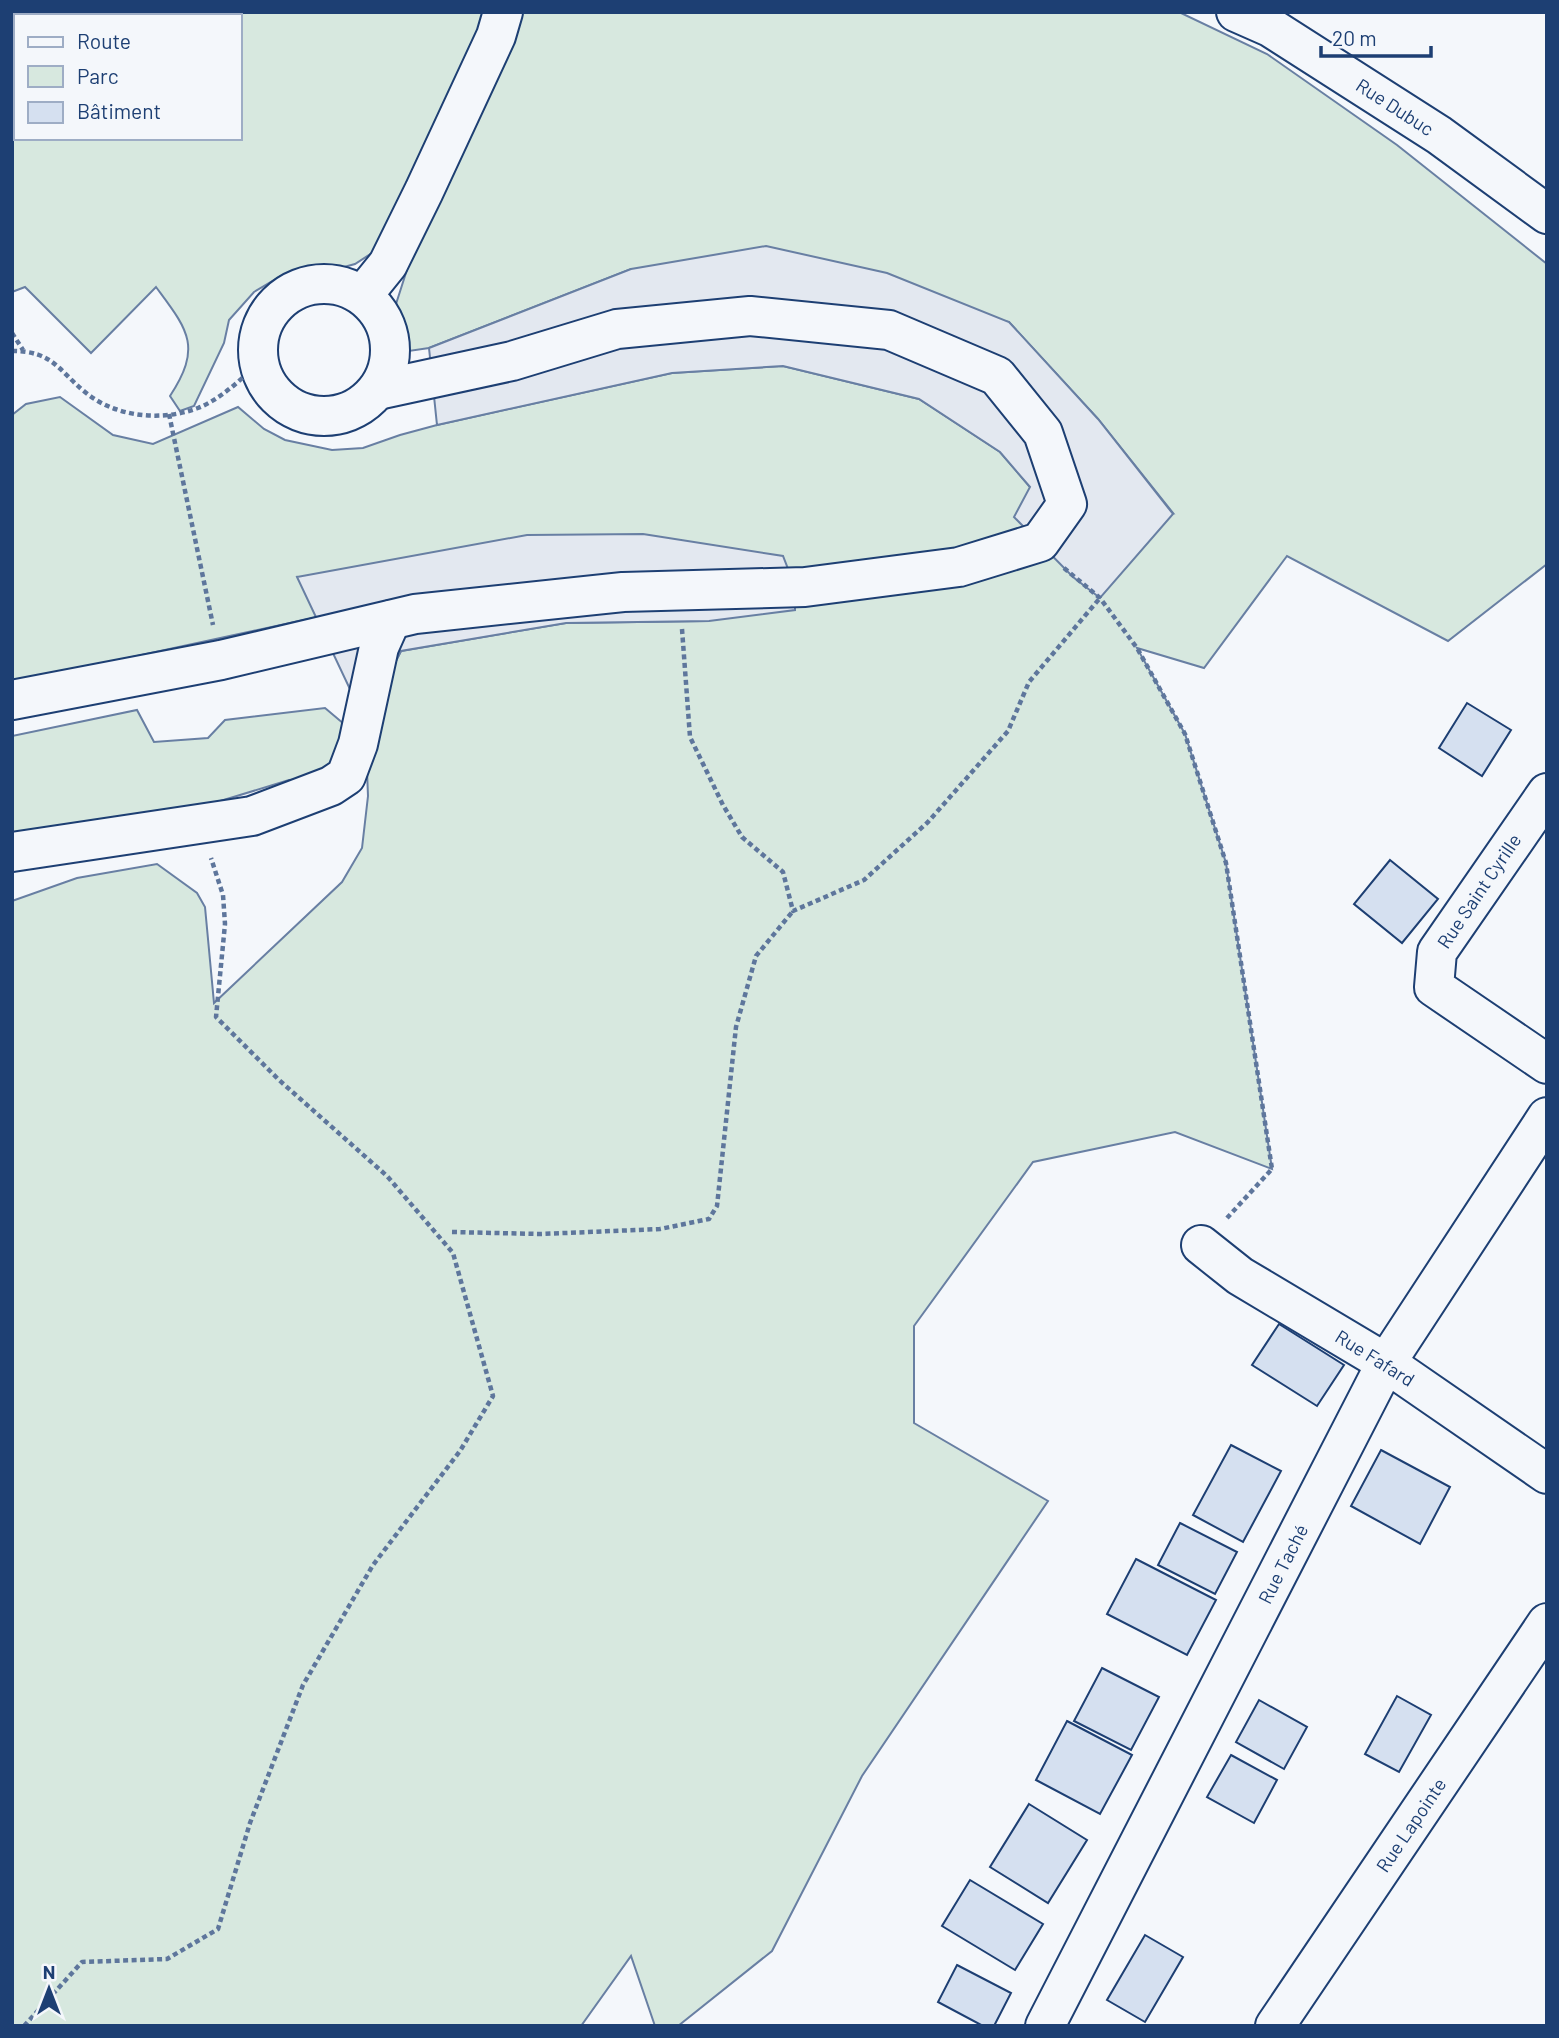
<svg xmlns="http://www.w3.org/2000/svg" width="1559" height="2038" font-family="Barlow,sans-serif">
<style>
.green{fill:#d7e8df;stroke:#687fa3;stroke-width:2}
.parking{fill:#e3e8f0;stroke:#687fa3;stroke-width:2}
.building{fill:#d5e0f0;stroke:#1d3f73;stroke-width:2}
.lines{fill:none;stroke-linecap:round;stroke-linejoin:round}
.minor-casing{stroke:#1d3f73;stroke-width:42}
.path{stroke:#5e769c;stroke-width:4.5;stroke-dasharray:5 3.5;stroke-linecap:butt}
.minor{stroke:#f4f7fb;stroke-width:38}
.labels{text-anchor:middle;stroke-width:5;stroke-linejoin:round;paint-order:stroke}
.street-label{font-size:19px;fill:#1d3f73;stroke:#f4f7fb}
</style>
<rect width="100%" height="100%" fill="#f4f7fb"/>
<g class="green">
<path d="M 124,12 L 487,12 L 381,238 L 372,253 L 355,264 L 289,282 L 281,276 L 254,292 L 229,320 L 224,343 L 194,406 L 180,411 L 170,396 C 203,346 187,329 156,287 L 91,353 L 25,287 L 12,292 L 12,90 L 16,87 L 16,138 L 240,138 L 240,16 L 118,16 Z"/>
<path d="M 513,12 L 1179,12 L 1267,54 L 1397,145 L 1547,264 L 1547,564 L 1448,641 L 1287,556 L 1204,668 L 1137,648 L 1185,734 L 1226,863 L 1272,1169 L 1175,1132 L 1033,1162 L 914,1326 L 914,1423 L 1048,1501 L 862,1776 L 772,1951 L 678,2026 L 655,2026 L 631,1956 L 581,2026 L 12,2026 L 12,901 L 77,878 L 157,864 L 197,893 L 205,907 L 214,1003 L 342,882 L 362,848 L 368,796 L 365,721 L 401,651 L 566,623 L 709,621 L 298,577 L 318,617 L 12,683 L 12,415 L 26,404 L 60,397 L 113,435 L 153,444 L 238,407 L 264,429 L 285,440 L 332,450 L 363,448 L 400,435 L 437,425 L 672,373 L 783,366 L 919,399 L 1000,452 L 1030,487 L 1173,513 L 1098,419 L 1009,322 L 631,269 L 429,348 L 409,351 L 399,328 L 396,304 L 412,254 Z"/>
<path d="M 325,708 L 344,724 L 347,745 L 324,778 L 289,780 L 181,813 L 12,840 L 12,736 L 137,710 L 154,742 L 208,738 L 225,720 Z"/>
</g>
<g class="parking">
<path d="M 766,246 L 887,273 L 1009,322 L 1098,419 L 1173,514 L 1100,598 L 1073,577 L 1014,517 L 1030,487 L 1000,452 L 919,399 L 783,366 L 672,373 L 437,425 L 429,348 L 631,269 Z"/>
<path d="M 643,534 L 783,556 L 795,587 L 795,610 L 709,621 L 566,623 L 401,651 L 365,721 L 297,577 L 527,535 Z"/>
</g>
<g class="building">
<path d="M 1467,703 L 1511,730 L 1482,776 L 1439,748 Z"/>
<path d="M 1390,860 L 1438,899 L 1402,943 L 1354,904 Z"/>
<path d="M 1279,1324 L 1344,1365 L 1317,1406 L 1252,1365 Z"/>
<path d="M 1231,1445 L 1281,1471 L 1243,1542 L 1193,1515 Z"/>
<path d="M 1381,1450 L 1450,1487 L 1420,1544 L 1351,1506 Z"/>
<path d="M 1180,1523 L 1237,1552 L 1215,1594 L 1158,1565 Z"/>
<path d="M 1136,1559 L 1216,1600 L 1187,1655 L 1107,1614 Z"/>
<path d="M 1102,1668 L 1159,1697 L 1131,1750 L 1074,1721 Z"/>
<path d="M 1397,1696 L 1431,1715 L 1399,1772 L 1365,1754 Z"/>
<path d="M 1259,1700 L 1307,1727 L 1284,1769 L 1236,1742 Z"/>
<path d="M 1067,1721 L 1132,1755 L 1100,1814 L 1036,1780 Z"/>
<path d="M 1231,1755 L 1277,1780 L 1254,1823 L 1207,1797 Z"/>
<path d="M 1029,1804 L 1087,1840 L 1048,1903 L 990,1867 Z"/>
<path d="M 970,1880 L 1043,1924 L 1015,1970 L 942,1926 Z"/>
<path d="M 1145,1935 L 1183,1957 L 1145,2022 L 1107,2000 Z"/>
<path d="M 957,1965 L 1011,1993 L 994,2026 L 983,2026 L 938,2002 Z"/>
</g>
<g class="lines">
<defs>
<g id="minor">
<path d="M 1236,12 L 1270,27 L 1439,135 L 1547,214"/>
<path d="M 78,16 L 83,12"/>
<path d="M 12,65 L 16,62"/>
<circle cx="324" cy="350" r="66"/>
<path d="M 363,295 L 388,264 L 424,191 L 496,36 L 503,12"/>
<path d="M 12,700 L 221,660 L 415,614 L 623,592 L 805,587 L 959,567 L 1040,542 L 1067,504 L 1043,433 L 997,376 L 889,330 L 750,316 L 617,329 L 512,361 L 378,390"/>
<path d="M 1547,793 L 1437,952 L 1434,987 L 1547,1064"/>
<path d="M 12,852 L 252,816 L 331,786 L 346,776 L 358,744 L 379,647 L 391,620"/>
<path d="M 1201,1245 L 1240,1276 L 1386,1363 L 1547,1474"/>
<path d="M 1045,2026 L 1386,1363 L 1547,1117"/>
<path d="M 1275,2026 L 1547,1623"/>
</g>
</defs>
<use href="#minor" class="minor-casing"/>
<g class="path">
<path d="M 12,333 L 23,350"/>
<path d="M 12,351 C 53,351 58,370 85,392 C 115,417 161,422 198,408 C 221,399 241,379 259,363"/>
<path d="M 169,414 L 213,625"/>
<path d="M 1064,568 L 1100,598 L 1137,648 L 1185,734 L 1226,863 L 1272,1169 L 1227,1218"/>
<path d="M 682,629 L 690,737 L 723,805 L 742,837 L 783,872 L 793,911 L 864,880 L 928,822 L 1008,731 L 1029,682 L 1100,598"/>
<path d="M 452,1232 L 541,1234 L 660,1229 L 709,1219 L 717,1206 L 736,1027 L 756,956 L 793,911"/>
<path d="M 24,2026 L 82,1962 L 167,1959 L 218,1929 L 250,1823 L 303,1685 L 373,1565 L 460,1451 L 493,1396 L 453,1253 L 387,1176 L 279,1080 L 216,1017 L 225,924 L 223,895 L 211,858"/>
</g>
<use href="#minor" class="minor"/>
</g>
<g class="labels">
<g class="street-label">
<text transform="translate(1395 107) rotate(33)" y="7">Rue Dubuc</text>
<text transform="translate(1479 891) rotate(-56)" y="7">Rue Saint Cyrille</text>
<text transform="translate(1375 1358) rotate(32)" y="7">Rue Fafard</text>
<text transform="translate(1283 1564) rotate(-63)" y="7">Rue Taché</text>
<text transform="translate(1411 1825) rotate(-56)" y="7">Rue Lapointe</text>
</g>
</g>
<rect width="1559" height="2038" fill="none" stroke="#1d3f73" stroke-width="28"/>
<rect x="14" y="14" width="228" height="126" fill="#f4f7fb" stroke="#9eadc5" stroke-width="2"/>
<rect x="28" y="37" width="35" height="10" fill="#f4f7fb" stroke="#9eadc5" stroke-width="2"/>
<text x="77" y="49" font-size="21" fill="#1d3f73">Route</text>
<rect x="28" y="66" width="35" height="21" fill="#d7e8df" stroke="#9eadc5" stroke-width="2"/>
<text x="77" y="84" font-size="21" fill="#1d3f73">Parc</text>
<rect x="28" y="102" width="35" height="21" fill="#d5e0f0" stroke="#9eadc5" stroke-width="2"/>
<text x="77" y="119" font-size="21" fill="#1d3f73">Bâtiment</text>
<g transform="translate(49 1989)" stroke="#f4f7fb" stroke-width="5" paint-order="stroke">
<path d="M0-5L12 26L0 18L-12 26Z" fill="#1d3f73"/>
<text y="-10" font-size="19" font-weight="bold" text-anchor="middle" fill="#1d3f73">N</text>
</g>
<path d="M1321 46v10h110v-10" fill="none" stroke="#1d3f73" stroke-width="3.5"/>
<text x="1332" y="46" font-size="21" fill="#1d3f73" stroke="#f4f7fb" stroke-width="5" paint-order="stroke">20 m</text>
</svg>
